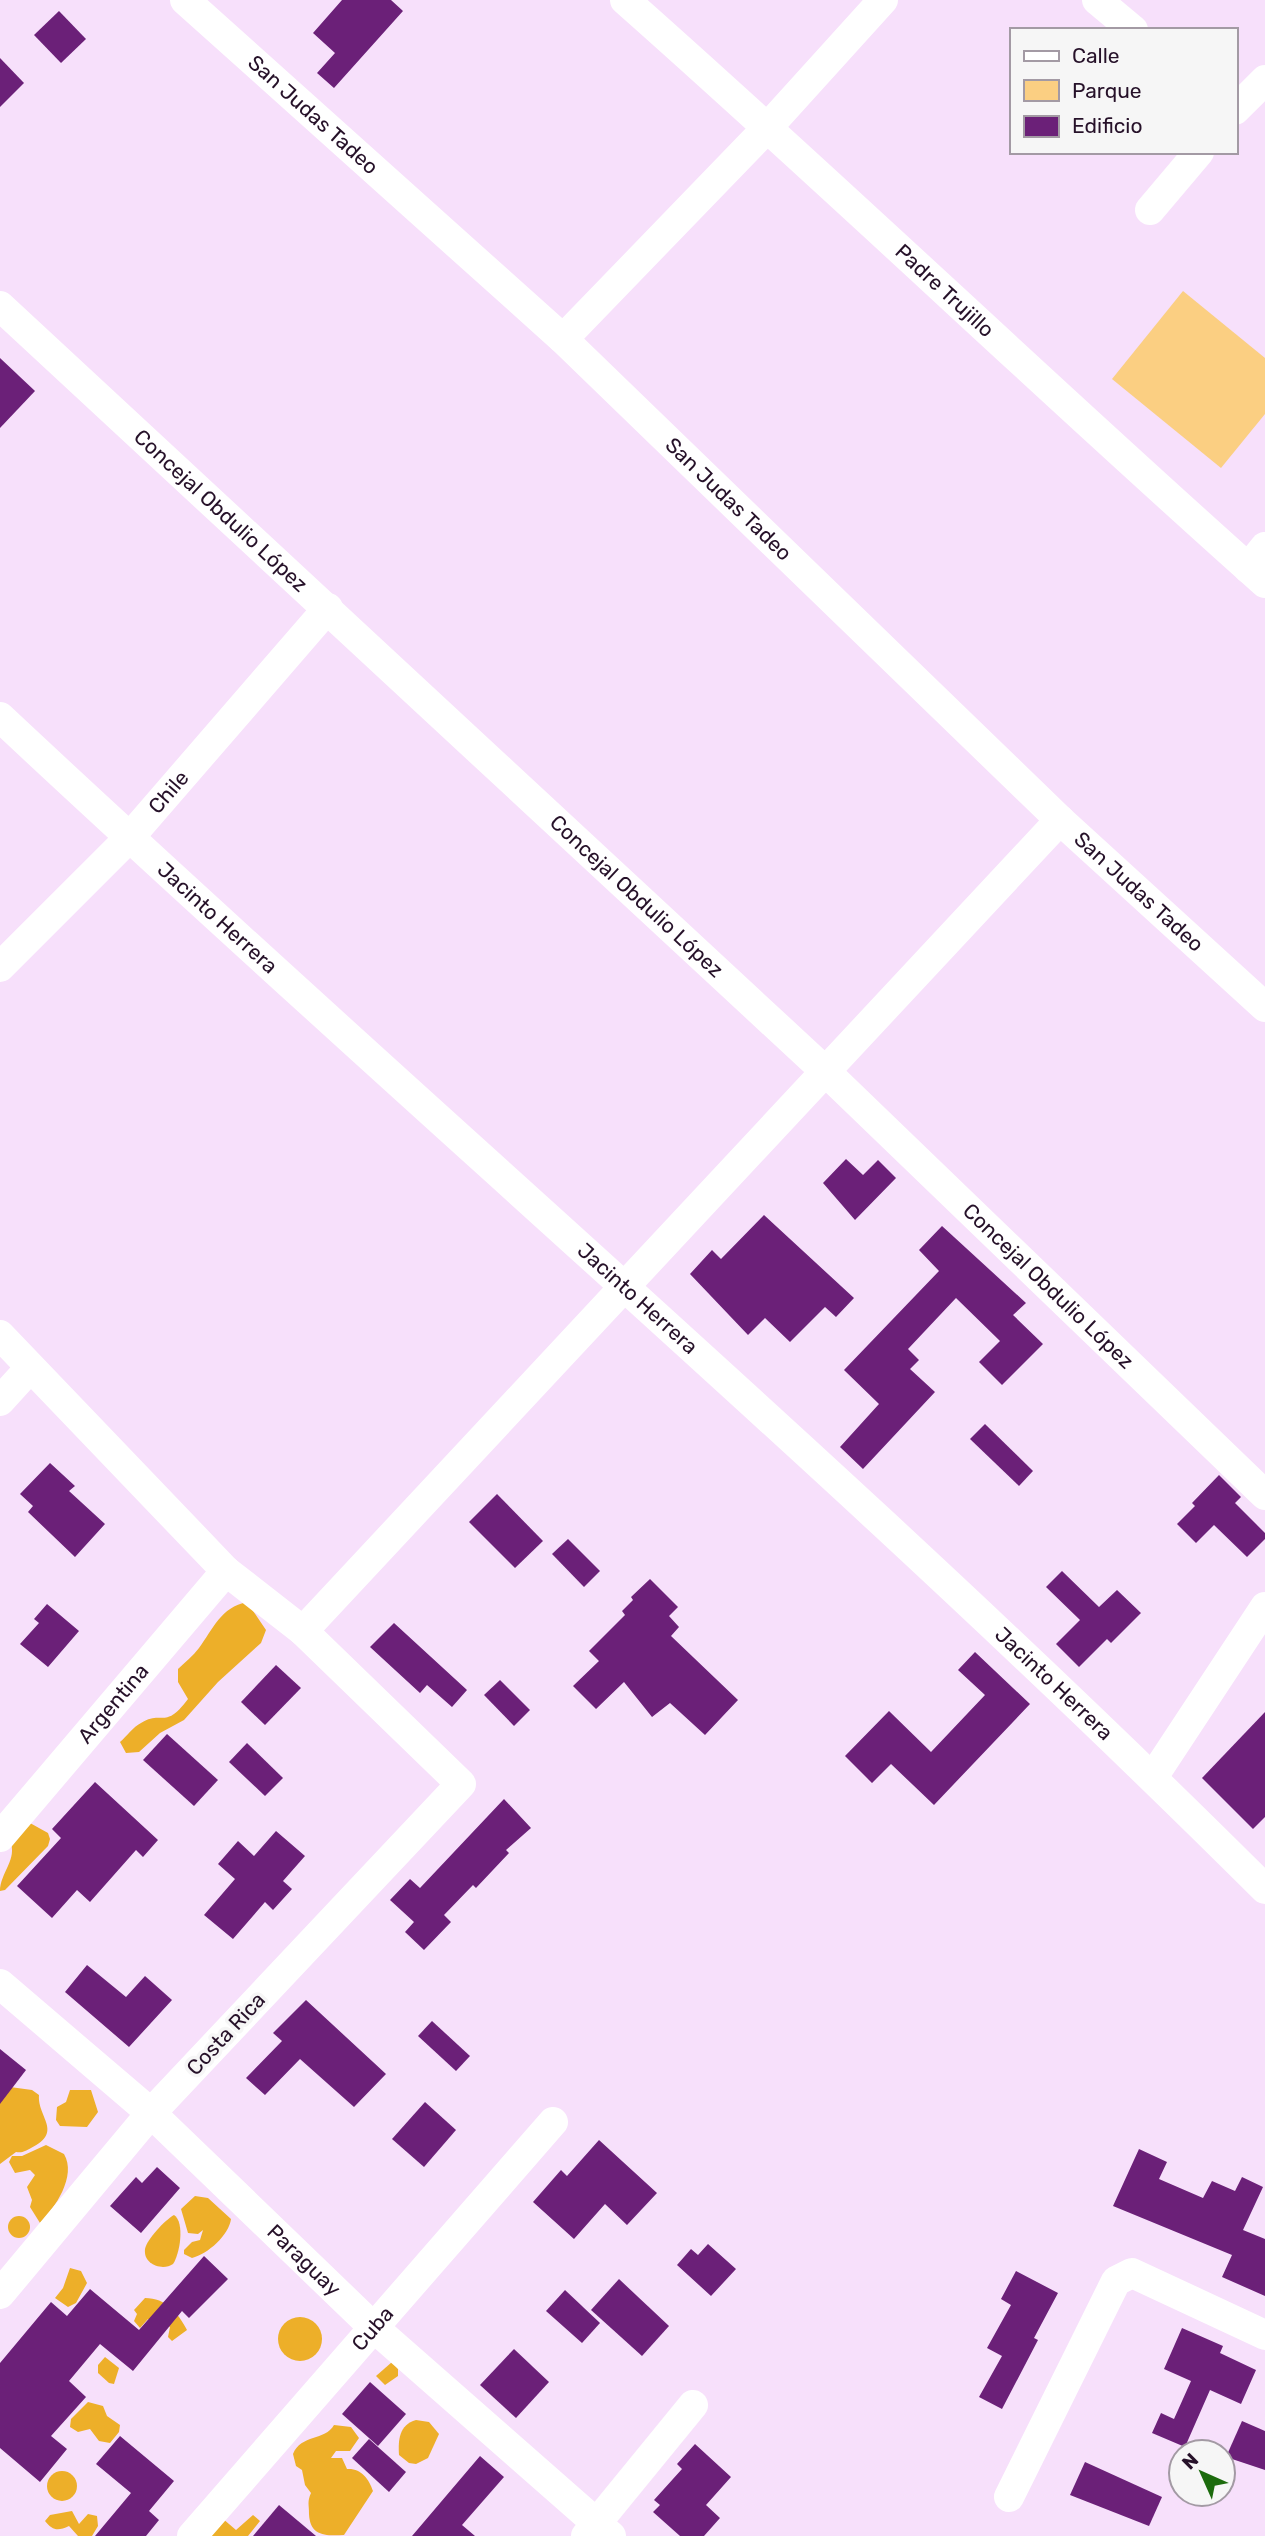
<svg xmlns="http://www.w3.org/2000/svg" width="1265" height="2536" font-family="Rubik,sans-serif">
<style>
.green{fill:#fbcf82}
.forest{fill:#edaf29}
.building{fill:#6b2078}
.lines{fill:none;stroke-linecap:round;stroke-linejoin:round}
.minor{stroke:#fff;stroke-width:30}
.labels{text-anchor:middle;stroke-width:7;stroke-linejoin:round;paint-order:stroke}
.street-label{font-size:21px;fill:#261129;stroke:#f6f6f6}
</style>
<rect width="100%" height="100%" fill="#f7e0fb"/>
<path class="green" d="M 1183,291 L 1265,358 L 1265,414 L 1221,468 L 1112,379 Z"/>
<g class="forest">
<path d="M 247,1602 L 266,1630 L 261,1643 L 218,1682 L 184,1720 L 160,1733 L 139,1752 L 126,1753 L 120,1742 C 127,1736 133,1727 141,1723 C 163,1709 164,1731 188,1699 L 178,1682 L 178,1669 C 185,1662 193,1656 199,1648 C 213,1629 221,1607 247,1602 Z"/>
<path d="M 30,1823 L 48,1833 L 50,1839 L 48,1846 L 5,1890 L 0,1891 C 0,1873 18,1859 10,1841 Z"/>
<path d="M 10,2087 L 32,2090 L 39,2095 C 37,2117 64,2132 31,2148 C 25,2151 23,2153 16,2152 L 0,2164 L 0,2091 Z"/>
<path d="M 70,2090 L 91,2090 L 98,2112 L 87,2127 L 60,2126 L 56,2120 L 57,2107 L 66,2102 Z"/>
<path d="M 46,2145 L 64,2154 C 77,2176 55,2208 40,2223 L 30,2207 L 32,2200 L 27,2187 L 35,2175 L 30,2170 L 15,2173 L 9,2162 L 12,2156 L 22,2156 Z"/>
<path d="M 195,2196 L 208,2198 L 231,2219 C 229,2235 208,2254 192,2258 L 184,2254 L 184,2250 L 192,2242 L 200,2240 L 203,2230 L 198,2234 L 188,2233 L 181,2209 Z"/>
<path d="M 174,2215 C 185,2222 180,2254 173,2264 C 163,2271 143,2265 145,2249 C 147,2239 165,2220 174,2215 Z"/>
<circle cx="19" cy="2227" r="11"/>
<path d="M 70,2268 L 81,2271 L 87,2283 L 76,2303 L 68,2307 L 55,2298 L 63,2288 Z"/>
<path d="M 145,2298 C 166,2298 178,2313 187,2330 L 172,2341 L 168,2337 L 170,2327 L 167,2325 L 148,2319 L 140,2328 L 134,2321 L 137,2314 L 134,2310 Z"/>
<circle cx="300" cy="2339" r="22"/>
<path d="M 105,2357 L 119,2368 L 114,2384 L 109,2383 L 98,2373 L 98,2365 Z"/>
<path d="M 392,2362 L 398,2369 L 398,2376 L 385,2385 L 376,2376 Z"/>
<path d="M 88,2402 L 103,2406 L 107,2416 L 120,2425 L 119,2432 L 110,2443 L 99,2441 L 90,2429 L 78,2432 L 70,2427 L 71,2419 Z"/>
<path d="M 416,2420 L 429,2422 L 439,2434 L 428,2458 L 416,2464 L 409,2463 L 399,2455 C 398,2440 399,2425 416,2420 Z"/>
<path d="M 334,2425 L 351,2427 L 359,2438 L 350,2451 L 336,2451 L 331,2458 L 342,2458 L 347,2469 C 361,2468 369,2479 373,2491 L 344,2535 C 325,2536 310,2536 309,2514 C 309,2504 307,2502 311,2493 L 305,2485 L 302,2470 L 296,2466 L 293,2454 C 301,2434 325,2441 334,2425 Z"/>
<circle cx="62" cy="2486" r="15"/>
<path d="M 72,2511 L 79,2524 L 88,2514 L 97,2516 L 98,2526 L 92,2536 L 78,2536 L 69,2526 C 58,2531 53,2531 45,2521 L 50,2515 Z"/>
<path d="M 253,2515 L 260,2521 L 248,2536 L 199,2536 L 222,2518 L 236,2530 Z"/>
</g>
<g class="building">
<path d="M 342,0 L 391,0 L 403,11 L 334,88 L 317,73 L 335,53 L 313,33 Z"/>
<path d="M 59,11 L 86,39 L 61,63 L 34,35 Z"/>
<path d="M 0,58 L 24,83 L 0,107 Z"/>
<path d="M 0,358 L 35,391 L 0,428 Z"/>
<path d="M 846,1159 L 863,1175 L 878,1160 L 896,1178 L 855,1220 L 823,1183 Z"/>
<path d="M 764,1215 L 854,1298 L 836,1317 L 825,1307 L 790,1342 L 765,1318 L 748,1335 L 690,1274 L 712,1250 L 721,1259 Z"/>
<path d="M 942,1226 L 1026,1303 L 1013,1315 L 1043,1344 L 1002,1385 L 979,1362 L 1000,1341 L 956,1298 L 908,1349 L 919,1360 L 910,1369 L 935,1392 L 863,1469 L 840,1447 L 879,1404 L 844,1370 L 939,1271 L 919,1250 Z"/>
<path d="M 985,1424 L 1033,1471 L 1019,1486 L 970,1439 Z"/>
<path d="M 50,1463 L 75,1486 L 69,1491 L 105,1524 L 75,1557 L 28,1512 L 33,1506 L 20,1494 Z"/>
<path d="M 1219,1475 L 1241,1497 L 1235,1503 L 1265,1533 L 1265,1539 L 1247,1557 L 1214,1525 L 1196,1543 L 1177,1524 L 1195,1506 L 1192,1503 Z"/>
<path d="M 497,1494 L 543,1541 L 515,1568 L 469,1522 Z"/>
<path d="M 568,1539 L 600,1571 L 584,1587 L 552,1554 Z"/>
<path d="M 1062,1571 L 1099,1607 L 1117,1590 L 1141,1613 L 1111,1643 L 1107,1639 L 1079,1667 L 1056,1644 L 1080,1620 L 1046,1587 Z"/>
<path d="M 650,1579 L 678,1607 L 669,1616 L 679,1627 L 671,1636 L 738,1700 L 705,1735 L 670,1703 L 652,1717 L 624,1682 L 596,1709 L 573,1686 L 599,1661 L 589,1651 L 625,1615 L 622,1611 L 633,1600 L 631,1597 Z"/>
<path d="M 47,1604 L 79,1631 L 48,1667 L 20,1644 L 39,1623 L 34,1619 Z"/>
<path d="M 394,1623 L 467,1690 L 452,1707 L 427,1685 L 420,1693 L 370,1647 Z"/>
<path d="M 975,1652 L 1030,1704 L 934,1805 L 891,1764 L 872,1783 L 845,1756 L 889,1711 L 931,1752 L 985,1695 L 958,1670 Z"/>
<path d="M 276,1665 L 301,1688 L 265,1725 L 241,1702 Z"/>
<path d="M 500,1680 L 530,1710 L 514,1726 L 484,1695 Z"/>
<path d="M 1265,1712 L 1265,1817 L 1253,1829 L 1202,1778 Z"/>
<path d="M 167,1734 L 218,1780 L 194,1806 L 143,1760 Z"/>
<path d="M 247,1743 L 283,1778 L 265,1796 L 229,1762 Z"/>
<path d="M 95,1782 L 158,1840 L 143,1857 L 136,1850 L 90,1902 L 77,1890 L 52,1918 L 17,1886 L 61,1838 L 52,1829 Z"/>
<path d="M 504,1799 L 531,1828 L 506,1850 L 509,1853 L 476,1888 L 473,1885 L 444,1915 L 451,1922 L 424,1950 L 405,1932 L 414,1922 L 390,1900 L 410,1879 L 420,1888 Z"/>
<path d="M 276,1831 L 305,1856 L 283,1881 L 292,1889 L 273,1910 L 265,1902 L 233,1939 L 204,1915 L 235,1879 L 218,1864 L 238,1841 L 254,1856 Z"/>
<path d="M 87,1965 L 126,1997 L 145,1976 L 172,2000 L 129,2047 L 65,1992 Z"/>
<path d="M 306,2000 L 386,2074 L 354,2107 L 300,2059 L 265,2095 L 246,2078 L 282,2041 L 273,2033 Z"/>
<path d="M 432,2021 L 470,2056 L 456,2071 L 418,2036 Z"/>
<path d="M 0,2049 L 26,2070 L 0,2104 Z"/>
<path d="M 425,2102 L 456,2130 L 424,2167 L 392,2139 Z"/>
<path d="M 599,2140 L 657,2193 L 627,2225 L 605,2204 L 574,2239 L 533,2202 L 561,2170 L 567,2176 Z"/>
<path d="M 1139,2149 L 1167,2162 L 1159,2179 L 1203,2198 L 1212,2181 L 1235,2191 L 1242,2177 L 1263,2187 L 1243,2230 L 1265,2239 L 1265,2296 L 1222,2277 L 1232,2255 L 1113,2206 Z"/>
<path d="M 157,2167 L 180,2188 L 141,2233 L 110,2206 L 136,2177 L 142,2183 Z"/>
<path d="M 708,2244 L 736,2269 L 711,2296 L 677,2265 L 691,2249 L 698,2255 Z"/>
<path d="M 204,2256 L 228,2279 L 189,2318 L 182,2311 L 133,2371 L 100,2344 L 69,2381 L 86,2397 L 51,2436 L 67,2449 L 40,2482 L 0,2448 L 0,2363 L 51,2302 L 67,2316 L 90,2289 L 139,2330 Z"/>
<path d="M 1016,2271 L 1058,2293 L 1034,2338 L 1038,2340 L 1002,2409 L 979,2397 L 1002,2356 L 987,2348 L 1011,2305 L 1001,2299 Z"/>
<path d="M 619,2279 L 669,2326 L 642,2356 L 591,2310 Z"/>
<path d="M 565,2290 L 600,2323 L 582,2343 L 546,2311 Z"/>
<path d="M 1182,2328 L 1223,2346 L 1220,2353 L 1256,2370 L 1241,2404 L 1210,2390 L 1185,2447 L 1152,2433 L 1161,2413 L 1174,2419 L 1191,2381 L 1164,2369 Z"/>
<path d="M 514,2349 L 549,2382 L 516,2418 L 480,2385 Z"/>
<path d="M 370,2382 L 406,2414 L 378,2446 L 342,2414 Z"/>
<path d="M 1242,2421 L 1265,2431 L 1265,2470 L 1226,2457 Z"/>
<path d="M 120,2436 L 174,2481 L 149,2511 L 159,2520 L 146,2536 L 95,2536 L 131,2493 L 96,2464 Z"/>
<path d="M 369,2439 L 406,2472 L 389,2492 L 352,2458 Z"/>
<path d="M 695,2444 L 731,2477 L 706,2505 L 720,2518 L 704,2536 L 680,2536 L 653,2512 L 660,2505 L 654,2500 L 682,2469 L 677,2464 Z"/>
<path d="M 480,2456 L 504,2477 L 462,2525 L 475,2536 L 412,2536 Z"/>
<path d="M 1085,2462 L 1162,2497 L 1149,2526 L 1070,2495 Z"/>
<path d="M 279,2505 L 316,2536 L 253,2536 Z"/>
</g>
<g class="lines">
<g class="minor">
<path id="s1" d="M 185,0 L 563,339 L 1060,820 L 1265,1007"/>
<path id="s2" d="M 625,0 C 841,191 1049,391 1265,583"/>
<path d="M 1097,0 L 1133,30"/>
<path d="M 1235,110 L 1265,80"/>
<path d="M 1150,210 L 1199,152"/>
<path id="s3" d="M 0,306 L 825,1071 L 1265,1495"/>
<path d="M 563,339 L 768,127 L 883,0"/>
<path d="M 1248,568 L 1265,547"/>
<path id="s4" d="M 0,717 C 419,1110 858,1483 1265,1889"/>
<path id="s5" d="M 0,967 L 129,838 L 328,608"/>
<path d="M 0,1335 L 226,1571 L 303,1631 L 461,1784 L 151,2113 L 0,2294"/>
<path d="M 0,1401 L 30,1368"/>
<path d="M 303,1631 L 1060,820"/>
<path d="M 1153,1777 L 1265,1607"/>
<path id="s6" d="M 0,1837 L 226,1571"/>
<path id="s7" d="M 0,1984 L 151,2113 L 372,2326 L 611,2536"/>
<path d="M 1009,2497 L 1116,2281 L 1132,2273 L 1265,2335"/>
<path id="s8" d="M 192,2536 L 553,2122"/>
<path d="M 586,2536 L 693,2405"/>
</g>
</g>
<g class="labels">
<g class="street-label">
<text dy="7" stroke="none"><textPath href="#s1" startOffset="172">San Judas Tadeo</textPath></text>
<text dy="7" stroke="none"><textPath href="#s2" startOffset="432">Padre Trujillo</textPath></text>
<text dy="7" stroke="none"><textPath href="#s1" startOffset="738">San Judas Tadeo</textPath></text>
<text dy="7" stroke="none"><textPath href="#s3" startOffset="301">Concejal Obdulio López</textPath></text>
<text dy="7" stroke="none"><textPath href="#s5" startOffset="243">Chile</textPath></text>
<text dy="7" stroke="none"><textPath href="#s1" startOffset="1306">San Judas Tadeo</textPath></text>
<text dy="7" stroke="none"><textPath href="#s3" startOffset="868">Concejal Obdulio López</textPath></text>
<text dy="7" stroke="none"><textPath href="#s4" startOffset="296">Jacinto Herrera</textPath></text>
<text dy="7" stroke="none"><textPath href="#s3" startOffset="1435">Concejal Obdulio López</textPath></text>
<text dy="7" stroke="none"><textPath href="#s4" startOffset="863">Jacinto Herrera</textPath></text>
<text dy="7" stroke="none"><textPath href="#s4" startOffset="1430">Jacinto Herrera</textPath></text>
<text dy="7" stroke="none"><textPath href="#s6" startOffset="175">Argentina</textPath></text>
<text transform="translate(226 2034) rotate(-47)" y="7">Costa Rica</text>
<text dy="7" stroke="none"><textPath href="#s7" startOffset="411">Paraguay</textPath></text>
<text dy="7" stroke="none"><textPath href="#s8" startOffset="275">Cuba</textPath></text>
</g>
</g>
<rect x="1010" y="28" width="228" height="126" fill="#f6f6f6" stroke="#a39aa4" stroke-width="2"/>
<rect x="1024" y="51" width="35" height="10" fill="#ffffff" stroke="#a39aa4" stroke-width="2"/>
<text x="1072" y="63" font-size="21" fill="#261129">Calle</text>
<rect x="1024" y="80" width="35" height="21" fill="#fbcf82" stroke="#a39aa4" stroke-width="2"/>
<text x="1072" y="98" font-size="21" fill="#261129">Parque</text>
<rect x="1024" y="116" width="35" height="21" fill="#6b2078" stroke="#a39aa4" stroke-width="2"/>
<text x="1072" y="133" font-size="21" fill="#261129">Edificio</text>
<g transform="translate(1202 2473) rotate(315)"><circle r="33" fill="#f6f6f6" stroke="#a39aa4" stroke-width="2"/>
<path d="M0-5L12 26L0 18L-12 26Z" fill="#1c6b0d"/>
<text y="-10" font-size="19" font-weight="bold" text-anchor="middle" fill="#261129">N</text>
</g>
</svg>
